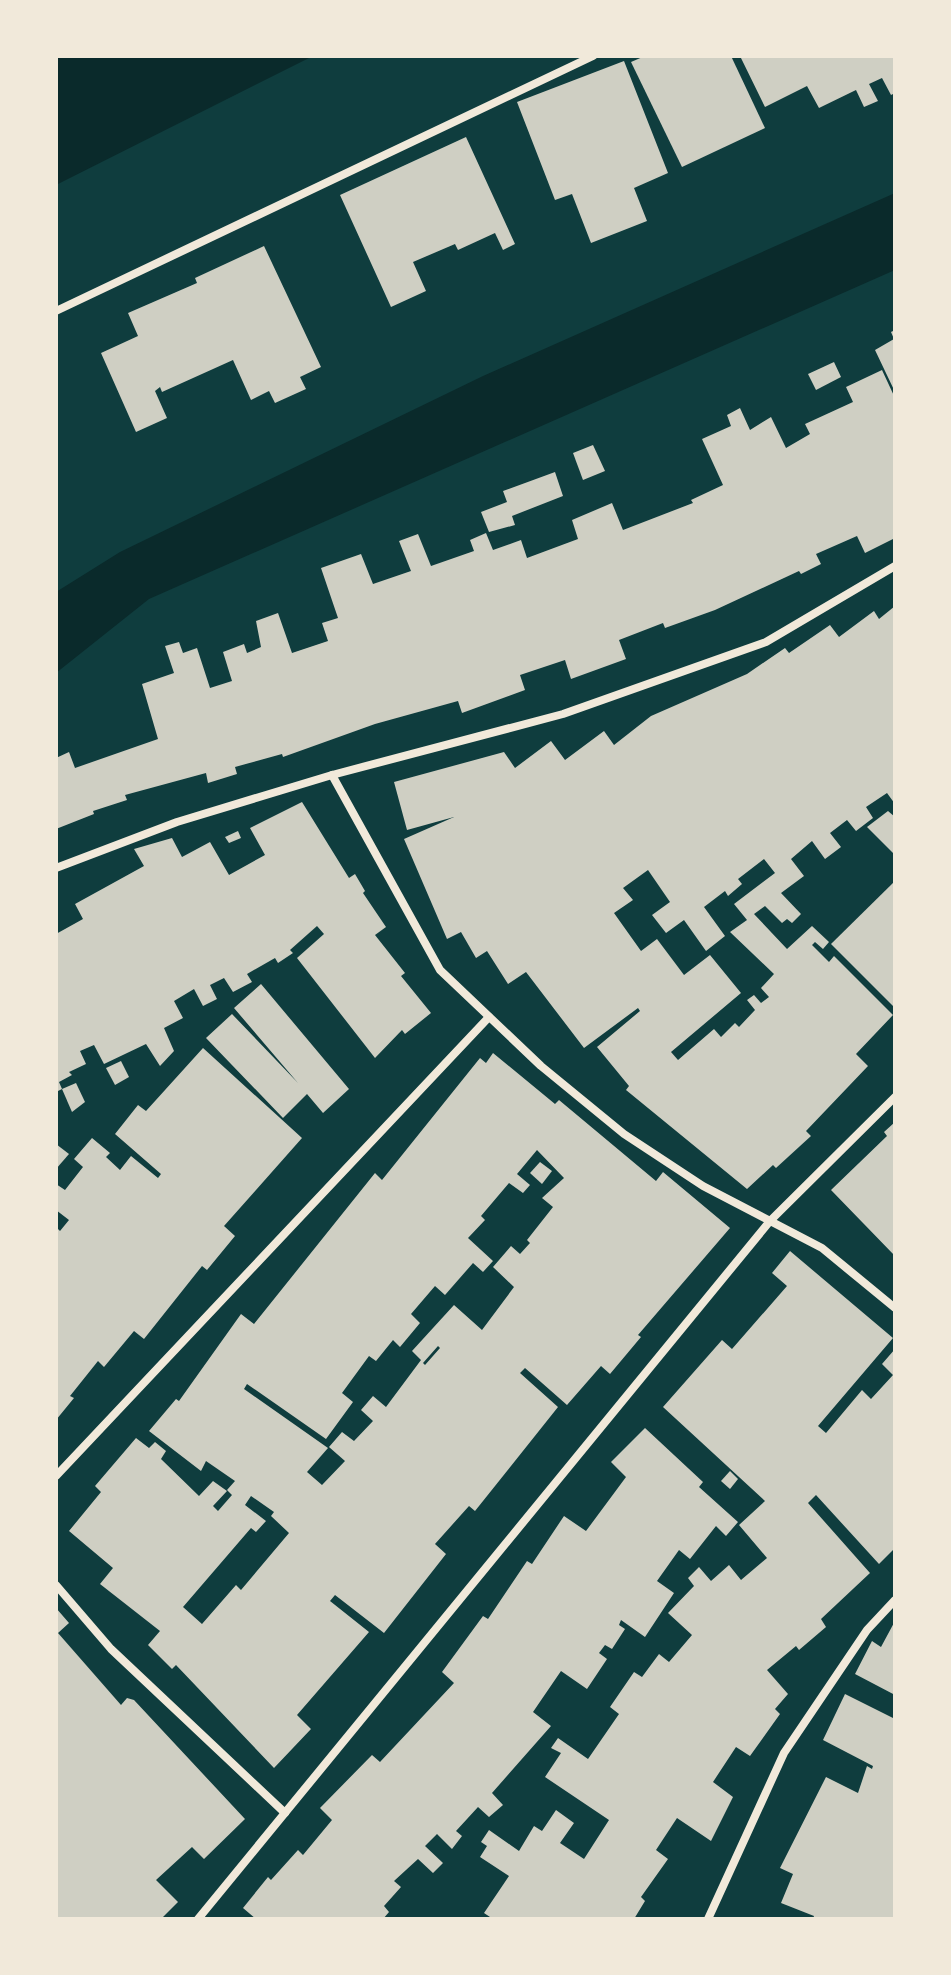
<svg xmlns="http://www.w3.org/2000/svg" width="951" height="1975" font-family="Signika,sans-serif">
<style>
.water{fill:#0a2a2b}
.building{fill:#cfcfc3;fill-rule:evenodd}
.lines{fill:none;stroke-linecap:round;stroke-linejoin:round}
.minor{stroke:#f1e9da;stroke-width:8}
</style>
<rect width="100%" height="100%" fill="#0f3d3e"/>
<g class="water">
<path d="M 56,56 L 313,56 L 56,185 Z"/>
<path d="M 895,193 L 895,270 L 149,599 L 56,673 L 56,592 L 120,552 L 483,376 Z"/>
</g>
<g class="building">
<path d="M 645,56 L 731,56 L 765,128 L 682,167 L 631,62 Z"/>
<path d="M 740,56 L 895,56 L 895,93 L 891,95 L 882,78 L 869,84 L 878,101 L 864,107 L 856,90 L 819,108 L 807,86 L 765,107 Z"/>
<path d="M 624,61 L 668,173 L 634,188 L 647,221 L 591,243 L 572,194 L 555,200 L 517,102 Z"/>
<path d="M 466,137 L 515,244 L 503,250 L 495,233 L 458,250 L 455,244 L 413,262 L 426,291 L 391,307 L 340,195 Z"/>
<path d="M 264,246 L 321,367 L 300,377 L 306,389 L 275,403 L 269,391 L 251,400 L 233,360 L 162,392 L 160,387 L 155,391 L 167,418 L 136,432 L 101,353 L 138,336 L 128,313 L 197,283 L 195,278 Z"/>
<path d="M 895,330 L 895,392 L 875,350 L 894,339 L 891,332 Z"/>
<path d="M 834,362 L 841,377 L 816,390 L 808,374 Z"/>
<path d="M 882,370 L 895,398 L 895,538 L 865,553 L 857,536 L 816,554 L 821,564 L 801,574 L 799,571 L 715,610 L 665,628 L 663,623 L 619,640 L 626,659 L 571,679 L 565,660 L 520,675 L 525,690 L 462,713 L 458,701 L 375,724 L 283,757 L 282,754 L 235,767 L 237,774 L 208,783 L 206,773 L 125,795 L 127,800 L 93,811 L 94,814 L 56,829 L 56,758 L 69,752 L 75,768 L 158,739 L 142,684 L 174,673 L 165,646 L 179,642 L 183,653 L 197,648 L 210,688 L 232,681 L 223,652 L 244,644 L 247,653 L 261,647 L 256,621 L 278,613 L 292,653 L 328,641 L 322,623 L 338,618 L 321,568 L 361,554 L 373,584 L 411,571 L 399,541 L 418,534 L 431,566 L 474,551 L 470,540 L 486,533 L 493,550 L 521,540 L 527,558 L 578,539 L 572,520 L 612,503 L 623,530 L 693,503 L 691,500 L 723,485 L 702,439 L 731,426 L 727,415 L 740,408 L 750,430 L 771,417 L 786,448 L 810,434 L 805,424 L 853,402 L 846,387 Z"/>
<path d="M 593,445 L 605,471 L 583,480 L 573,453 Z"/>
<path d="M 555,472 L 563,496 L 512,516 L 515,525 L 489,532 L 481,512 L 507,502 L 503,491 Z"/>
<path d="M 895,606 L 895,804 L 887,793 L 866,807 L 873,818 L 856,831 L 847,820 L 830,833 L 841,847 L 825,859 L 812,841 L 791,859 L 804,876 L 781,893 L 801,914 L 792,923 L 787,919 L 782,923 L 765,906 L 754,914 L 787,949 L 812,926 L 829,942 L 823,949 L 815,942 L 812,945 L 829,962 L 834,956 L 893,1015 L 856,1054 L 868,1066 L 806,1131 L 811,1136 L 776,1168 L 773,1165 L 747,1189 L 626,1090 L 629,1086 L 597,1047 L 640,1011 L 638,1008 L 584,1048 L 526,972 L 508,984 L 487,951 L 476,958 L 461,932 L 447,939 L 404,839 L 454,817 L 407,830 L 394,782 L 504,752 L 515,768 L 551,741 L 565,760 L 604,731 L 614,745 L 651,716 L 747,674 L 785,648 L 789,653 L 830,625 L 839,637 L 874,611 L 879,619 ZM 764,859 L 775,873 L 734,904 L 747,920 L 730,932 L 774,974 L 761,988 L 769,997 L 761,1003 L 754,995 L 747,1000 L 755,1010 L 739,1027 L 735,1023 L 721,1037 L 714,1029 L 678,1060 L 671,1052 L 741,993 L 710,955 L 684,975 L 657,939 L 641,951 L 614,913 L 633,900 L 623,888 L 648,870 L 670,902 L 652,915 L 666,933 L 684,920 L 706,951 L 725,936 L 704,907 L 725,891 L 728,896 L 742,884 L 738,879 Z"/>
<path d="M 302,802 L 349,878 L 355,874 L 365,891 L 363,893 L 386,927 L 375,935 L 405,973 L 401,976 L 431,1013 L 405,1034 L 402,1030 L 375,1058 L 297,958 L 324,934 L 317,926 L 290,950 L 293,953 L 278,963 L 275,958 L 247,974 L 252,982 L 233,992 L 224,978 L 210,985 L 217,999 L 203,1006 L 194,989 L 174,1001 L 183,1018 L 164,1028 L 174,1051 L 160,1066 L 146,1044 L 104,1064 L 94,1045 L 80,1051 L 86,1064 L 69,1072 L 72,1075 L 59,1082 L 62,1089 L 56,1092 L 56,934 L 83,919 L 75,904 L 144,866 L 134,849 L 172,838 L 182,857 L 210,842 L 229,875 L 265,855 L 250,828 Z"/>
<path d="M 888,811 L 895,817 L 895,855 L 867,827 Z"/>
<path d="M 238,831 L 241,838 L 229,843 L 225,837 Z"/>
<path d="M 895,881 L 895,1008 L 831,944 Z"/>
<path d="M 261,984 L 349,1089 L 323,1113 L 307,1094 L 283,1118 L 206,1038 L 232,1014 L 298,1083 L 234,1008 Z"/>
<path d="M 203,1048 L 302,1138 L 224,1226 L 235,1236 L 207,1270 L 202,1266 L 144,1339 L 134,1331 L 104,1367 L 98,1361 L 70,1396 L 74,1398 L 56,1420 L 56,1227 L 60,1231 L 69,1220 L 56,1210 L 56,1184 L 65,1190 L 83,1167 L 74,1159 L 92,1138 L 110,1153 L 106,1157 L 120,1170 L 131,1156 L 158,1178 L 161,1174 L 115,1134 L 138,1105 L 146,1111 Z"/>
<path d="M 493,1053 L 555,1104 L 559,1100 L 656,1181 L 663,1172 L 730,1228 L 638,1335 L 641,1337 L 610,1374 L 601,1366 L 567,1405 L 525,1368 L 520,1373 L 558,1407 L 475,1511 L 469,1506 L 435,1544 L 446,1554 L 384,1633 L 335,1595 L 330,1601 L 369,1632 L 297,1715 L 311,1729 L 274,1768 L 176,1665 L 172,1669 L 148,1645 L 160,1631 L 100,1584 L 113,1568 L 69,1531 L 101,1492 L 95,1486 L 136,1438 L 149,1448 L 155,1442 L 166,1451 L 161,1459 L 199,1496 L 213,1481 L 227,1491 L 213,1506 L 218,1511 L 232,1495 L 227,1490 L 235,1481 L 206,1461 L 201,1471 L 149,1431 L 176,1399 L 179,1401 L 241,1314 L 254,1324 L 375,1173 L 382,1180 L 480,1058 L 486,1063 ZM 537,1150 L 564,1178 L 542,1198 L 553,1207 L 527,1240 L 530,1243 L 520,1254 L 511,1246 L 493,1267 L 514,1287 L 482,1330 L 454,1305 L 412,1351 L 421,1360 L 386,1407 L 373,1396 L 361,1410 L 373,1421 L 354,1441 L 342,1432 L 329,1447 L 345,1461 L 322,1485 L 307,1472 L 328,1448 L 244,1389 L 247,1384 L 326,1439 L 353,1402 L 342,1393 L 369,1356 L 376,1361 L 393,1340 L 400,1347 L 420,1323 L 411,1314 L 435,1286 L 445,1295 L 473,1263 L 483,1272 L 493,1261 L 468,1238 L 485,1220 L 481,1216 L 509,1183 L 523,1193 L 530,1185 L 517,1174 ZM 438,1346 L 440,1348 L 425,1365 L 423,1363 ZM 251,1496 L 274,1512 L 271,1516 L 289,1533 L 241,1590 L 236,1585 L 202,1624 L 183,1607 L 251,1528 L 256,1532 L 266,1521 L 245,1505 Z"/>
<path d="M 121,1061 L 129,1077 L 115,1085 L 106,1068 Z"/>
<path d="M 76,1083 L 85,1102 L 72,1112 L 62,1089 Z"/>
<path d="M 895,1122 L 895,1256 L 831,1190 L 887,1136 L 884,1132 Z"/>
<path d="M 56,1144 L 69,1154 L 56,1169 Z"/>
<path d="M 540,1162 L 552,1171 L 542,1184 L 530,1173 Z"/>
<path d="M 790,1251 L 893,1338 L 818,1426 L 826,1433 L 862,1390 L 871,1399 L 893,1375 L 882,1364 L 895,1349 L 895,1548 L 879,1564 L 816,1495 L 808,1503 L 870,1573 L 821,1619 L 826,1627 L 799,1650 L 796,1646 L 767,1670 L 788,1694 L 775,1709 L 780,1714 L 750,1756 L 736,1747 L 713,1782 L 733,1797 L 711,1841 L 677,1818 L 656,1850 L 668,1859 L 641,1897 L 645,1901 L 634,1919 L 493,1919 L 484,1913 L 509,1876 L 480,1857 L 487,1846 L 481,1842 L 489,1830 L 519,1851 L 534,1826 L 542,1831 L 556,1810 L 574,1823 L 560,1843 L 584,1859 L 609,1820 L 545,1777 L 561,1753 L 551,1748 L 558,1738 L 588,1759 L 619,1714 L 610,1707 L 634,1672 L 642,1677 L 659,1654 L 669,1662 L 692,1635 L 668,1613 L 694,1586 L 688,1578 L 699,1567 L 711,1581 L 729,1565 L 741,1580 L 767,1558 L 739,1525 L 765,1501 L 663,1407 L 722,1340 L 732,1349 L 787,1286 L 772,1273 Z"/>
<path d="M 645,1428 L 703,1482 L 699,1487 L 738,1522 L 726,1536 L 716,1526 L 690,1559 L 679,1550 L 657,1581 L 674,1593 L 645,1637 L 621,1620 L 619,1625 L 625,1629 L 612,1649 L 605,1645 L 599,1653 L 607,1659 L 587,1689 L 561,1671 L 533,1712 L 551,1726 L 492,1793 L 503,1805 L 489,1817 L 478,1807 L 456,1831 L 462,1836 L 452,1849 L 437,1834 L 425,1846 L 443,1863 L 433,1873 L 418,1859 L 394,1881 L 401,1887 L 384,1906 L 389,1912 L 383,1919 L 256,1919 L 243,1908 L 268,1877 L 271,1880 L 298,1850 L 303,1855 L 332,1820 L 320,1808 L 372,1755 L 380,1762 L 454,1683 L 442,1672 L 483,1616 L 488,1619 L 527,1561 L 532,1564 L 564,1516 L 586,1531 L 626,1477 L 611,1462 Z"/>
<path d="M 730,1471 L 738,1479 L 730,1489 L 721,1481 Z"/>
<path d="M 56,1608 L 69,1623 L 58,1633 L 121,1705 L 127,1698 L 134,1700 L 245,1819 L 204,1859 L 192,1847 L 156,1880 L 178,1902 L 161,1919 L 56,1919 Z"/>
<path d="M 895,1621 L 895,1695 L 855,1674 L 872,1641 L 881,1647 Z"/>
<path d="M 845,1694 L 895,1719 L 895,1919 L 813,1919 L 814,1916 L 781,1903 L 793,1874 L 780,1868 L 826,1777 L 858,1793 L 867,1766 L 872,1769 L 873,1766 L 823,1740 Z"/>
</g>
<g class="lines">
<g class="minor">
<path d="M 56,311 L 593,56"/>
<path d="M 332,775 L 440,970 L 541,1066 L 624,1134 L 703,1186 L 822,1248 L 895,1308"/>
<path d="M 56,868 L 177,822 L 332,775 L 563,714 L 766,642 L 895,566"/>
<path d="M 56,1476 L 489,1017"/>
<path d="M 56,1585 L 111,1649 L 285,1813"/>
<path d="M 198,1919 L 770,1221 L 895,1097"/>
<path d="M 708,1919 L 784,1753 L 867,1630 L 895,1600"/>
</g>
</g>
<rect width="951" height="1975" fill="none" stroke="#f1e9da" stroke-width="116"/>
</svg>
